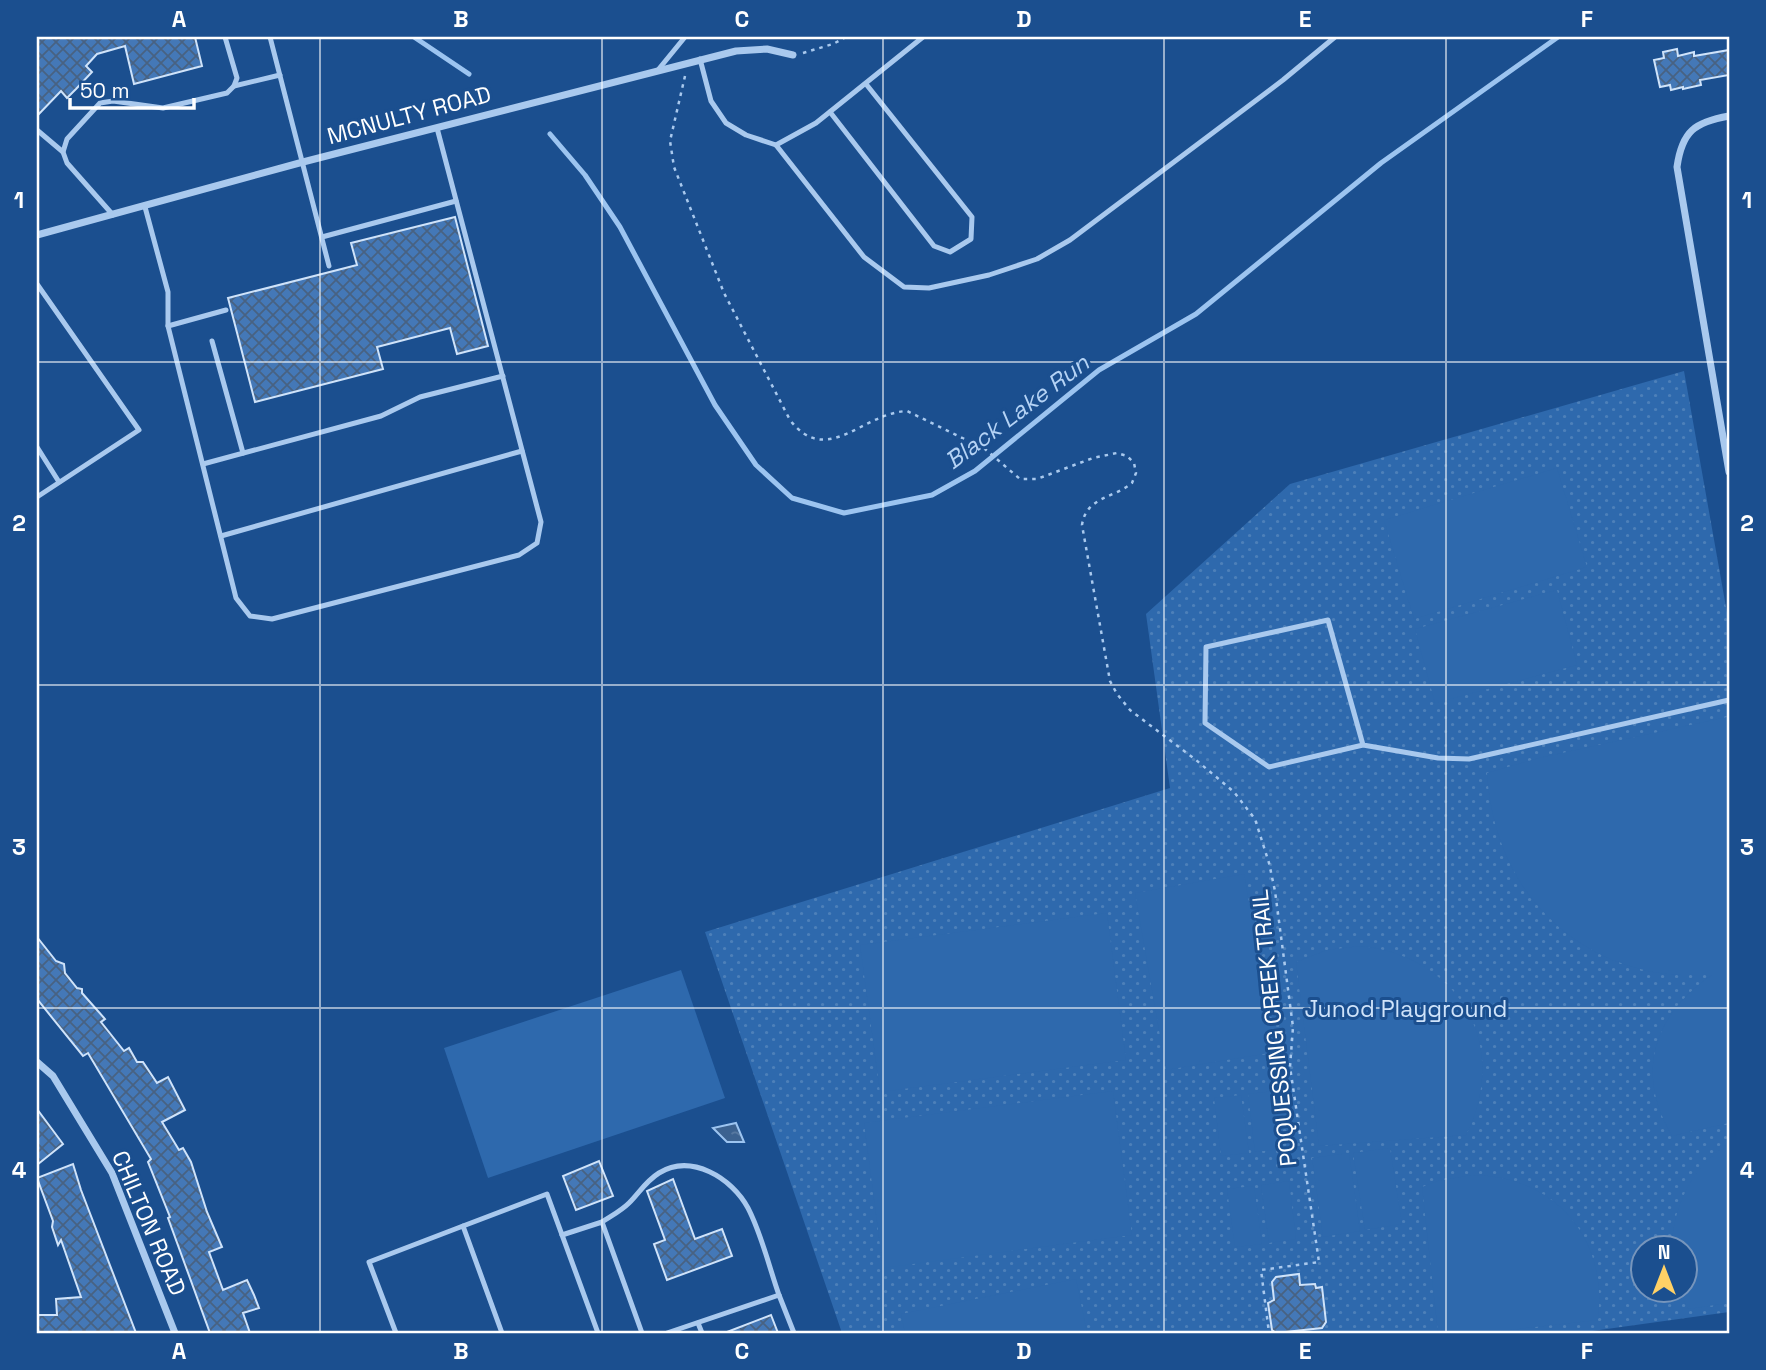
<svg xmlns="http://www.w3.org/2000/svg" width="1766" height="1370" font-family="'Space Grotesk',sans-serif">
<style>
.grass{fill:url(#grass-dots);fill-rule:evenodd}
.garden{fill:#2e69ad}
.water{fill:url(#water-ripples);stroke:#9cc4f0;stroke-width:2}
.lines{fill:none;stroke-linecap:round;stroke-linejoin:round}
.stream{stroke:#9cc4f0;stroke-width:5}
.building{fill:url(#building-cross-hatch);stroke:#cfe3fa;stroke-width:2}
.path{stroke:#a9c9ee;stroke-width:2.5;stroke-dasharray:3.5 5;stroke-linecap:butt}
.lane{stroke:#a9c9ee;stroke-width:5}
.street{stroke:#a9c9ee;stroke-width:7}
.grid{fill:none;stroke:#fff;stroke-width:2;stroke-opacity:0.55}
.labels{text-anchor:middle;stroke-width:6;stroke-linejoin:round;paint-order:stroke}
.street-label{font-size:23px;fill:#fff;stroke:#1b4f8f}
.park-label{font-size:23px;fill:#cfe3fa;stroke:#1b4f8f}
.water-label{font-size:24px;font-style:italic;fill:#b5d3f5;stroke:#1b4f8f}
.neatline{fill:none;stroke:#fff;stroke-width:2.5}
.grid-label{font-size:23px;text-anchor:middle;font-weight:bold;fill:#fff}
</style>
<defs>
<pattern id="grass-dots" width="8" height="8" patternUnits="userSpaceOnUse" patternTransform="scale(1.75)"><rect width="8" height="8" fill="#2e69ad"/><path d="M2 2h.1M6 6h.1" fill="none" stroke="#4d80b9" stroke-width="1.8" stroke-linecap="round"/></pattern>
<pattern id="water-ripples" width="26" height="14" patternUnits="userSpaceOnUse" patternTransform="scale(1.75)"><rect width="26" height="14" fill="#3c6290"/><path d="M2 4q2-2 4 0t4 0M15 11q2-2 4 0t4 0" fill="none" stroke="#597aa1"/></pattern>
<pattern id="building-cross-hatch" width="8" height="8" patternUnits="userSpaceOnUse" patternTransform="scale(1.75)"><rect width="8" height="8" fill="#4478b7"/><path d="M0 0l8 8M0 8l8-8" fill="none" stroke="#486282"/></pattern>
</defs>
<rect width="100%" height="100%" fill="#1b4f8f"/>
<path class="grass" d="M 1684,371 L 1729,624 L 1729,1312 L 1578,1333 L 842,1333 L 705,932 L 1170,788 L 1146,614 L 1290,484 ZM 1644,1248 L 1686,1248 L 1686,1290 L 1644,1290 Z"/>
<g class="garden">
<path d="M 1557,468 L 1587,567 L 1414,619 L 1384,520 Z"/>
<path d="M 1557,590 L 1577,665 L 1435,703 L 1415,629 Z"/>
<path d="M 1727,717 L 1729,726 L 1729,1123 L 1672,1136 C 1635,1073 1653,1015 1712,975 C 1692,975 1672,976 1653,972 C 1553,952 1493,872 1487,773 L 1539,758 Z"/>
<path d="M 1244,874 L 1275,1052 L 1166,1070 L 1135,893 Z"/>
<path d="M 1107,913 L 1126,1060 L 880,1092 L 860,945 Z"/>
<path d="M 1360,946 C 1459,956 1511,1045 1466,1135 L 1319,1146 L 1296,962 L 1327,950 Z"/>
<path d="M 681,970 L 725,1098 L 488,1178 L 444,1048 Z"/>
<path d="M 1113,1091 L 1132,1235 L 883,1268 L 864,1123 Z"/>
<path d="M 1275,1091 L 1282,1149 L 1255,1152 L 1248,1094 Z"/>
<path d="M 1241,1095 L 1249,1153 L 1221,1156 L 1214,1098 Z"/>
<path d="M 1729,1143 L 1729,1303 L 1688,1309 L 1679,1290 L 1686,1290 L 1686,1248 L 1672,1247 C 1673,1205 1693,1166 1729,1143 Z"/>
<path d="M 1390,1148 L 1402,1224 L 1365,1230 L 1353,1153 Z"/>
<path d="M 1349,1153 L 1360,1231 L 1323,1237 L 1312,1158 Z"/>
<path d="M 1472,1175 C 1555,1176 1608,1237 1598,1320 L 1483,1333 L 1438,1333 L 1422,1187 L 1438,1181 Z"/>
<path d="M 1289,1181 L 1296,1239 L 1269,1243 L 1261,1185 Z"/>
<path d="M 1254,1186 L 1262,1244 L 1235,1247 L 1227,1189 Z"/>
<path d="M 1076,1279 L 1087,1333 L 905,1333 L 901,1314 Z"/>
</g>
<path class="water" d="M 736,1123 L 744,1142 L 727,1142 L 713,1128 Z"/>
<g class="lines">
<g class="stream">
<path d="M 414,37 L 469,74"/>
<path d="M 550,134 L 585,175 L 620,227 L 715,405 L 756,465 L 792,498 L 844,513 L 932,495 L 975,471 L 1099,370 L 1196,314 L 1381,163 L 1558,37"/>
</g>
</g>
<g class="building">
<path d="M 37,37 L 195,37 L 202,66 L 134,84 L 125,46 L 97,54 L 86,66 L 92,72 L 76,89 L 67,98 L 61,91 L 37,116 Z"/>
<path d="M 1677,49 L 1678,56 L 1694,52 L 1694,56 L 1729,50 L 1729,75 L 1700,80 L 1701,85 L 1683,89 L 1683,87 L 1671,90 L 1670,85 L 1660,87 L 1654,60 L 1664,58 L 1663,52 Z"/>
<path d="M 455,217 L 488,346 L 457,354 L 450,328 L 377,347 L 383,369 L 255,402 L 228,298 L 357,265 L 351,243 Z"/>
<path d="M 37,937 L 56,961 L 64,964 L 65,973 L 77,988 L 82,989 L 82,993 L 105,1019 L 101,1022 L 124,1051 L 129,1048 L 137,1062 L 143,1062 L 157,1083 L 168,1077 L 185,1110 L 162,1122 L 179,1150 L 183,1148 L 191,1162 L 207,1212 L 222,1247 L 209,1252 L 223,1290 L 247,1280 L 254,1295 L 259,1308 L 243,1313 L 250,1333 L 210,1333 L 168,1218 L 170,1217 L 148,1162 L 151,1159 L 88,1053 L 83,1056 L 37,999 Z"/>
<path d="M 37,1109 L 63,1144 L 37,1165 Z"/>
<path d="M 599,1161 L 613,1196 L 576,1210 L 563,1176 Z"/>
<path d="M 73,1164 L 81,1190 L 136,1333 L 37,1333 L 37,1315 L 57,1315 L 56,1299 L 81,1297 L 61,1240 L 58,1245 L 52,1227 L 53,1221 L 37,1178 Z"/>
<path d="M 673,1179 L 695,1239 L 722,1229 L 732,1256 L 667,1280 L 654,1244 L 665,1240 L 647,1191 Z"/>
<path d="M 1299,1274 L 1300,1285 L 1315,1284 L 1316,1288 L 1322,1287 L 1326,1322 L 1322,1328 L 1276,1333 L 1272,1330 L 1268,1303 L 1274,1300 L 1272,1282 L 1276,1277 Z"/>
<path d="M 771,1315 L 778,1333 L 727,1333 L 727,1332 Z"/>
</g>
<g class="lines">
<g class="path">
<path d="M 803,53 L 833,44 L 846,37"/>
<path d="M 685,76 L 670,141 L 674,167 L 724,293 L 790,420 C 827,468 862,413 907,411 L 985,449 L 1020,479 L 1037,479 L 1093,458 L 1117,453 L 1127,456 L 1134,463 L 1136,473 L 1132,483 C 1114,498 1086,497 1082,525 L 1110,681 L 1117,694 L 1130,710 L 1196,760 L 1234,792 L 1255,819 L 1269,863 L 1275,891 L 1293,1027 L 1290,1067 L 1319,1262 L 1261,1270 L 1269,1333"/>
</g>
<g class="lane">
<path d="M 270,37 L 329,266"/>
<path d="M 700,59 L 711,101 L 726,123 L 746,135 L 776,145 L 864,257 L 904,287 L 929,288 L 989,275 L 1037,259 L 1070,240 L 1283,80 L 1335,37"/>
<path d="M 658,70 L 685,37"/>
<path d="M 234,86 L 280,75"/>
<path d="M 830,112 L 934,246 L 950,252 L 971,239 L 972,217 L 866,84"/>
<path d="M 37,130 L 63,152"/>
<path d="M 776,145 L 816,123 L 923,37"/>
<path d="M 145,207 L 168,292 L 168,326 L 236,598 L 250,616 L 272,619 L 519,555 L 537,543 L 541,522 L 437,128"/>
<path d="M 113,215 L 67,163 L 63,152 L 67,139 L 100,103 L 113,101 L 163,108 L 227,93 L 234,86 L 237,78 L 225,37"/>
<path d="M 322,237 L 456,201"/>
<path d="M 37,284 L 139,430 L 37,497"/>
<path d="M 168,326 L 226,310"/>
<path d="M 212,341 L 243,453"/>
<path d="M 37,447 L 59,482"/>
<path d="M 203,464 L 381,416 L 420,397 L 503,376"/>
<path d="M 221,536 L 522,451"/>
<path d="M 1363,745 L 1328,620 L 1206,647 L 1205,723 L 1269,767 L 1363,745 L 1438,758 L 1469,759 L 1729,700"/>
<path d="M 602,1222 C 611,1216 621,1211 629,1203 C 639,1193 646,1181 659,1173 C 691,1153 732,1178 748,1208 C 762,1235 769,1267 779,1295"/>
<path d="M 463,1226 L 547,1194 L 598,1333"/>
<path d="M 562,1235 L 602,1222 L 642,1333"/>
<path d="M 698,1323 L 702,1333"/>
<path d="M 396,1333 L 369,1262 L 463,1226 L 502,1333"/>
<path d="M 667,1333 L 779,1295 L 794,1333"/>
</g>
<g class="street">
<path d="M 1729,116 C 1695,122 1682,131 1677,167 L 1729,472"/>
<path d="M 37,235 L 303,162 L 736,51 L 767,49 L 793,55"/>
<path d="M 37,1062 L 53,1076 L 112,1173 L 175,1333"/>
</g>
</g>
<path class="grid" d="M 320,37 L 320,1333M 602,37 L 602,1333M 883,37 L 883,1333M 1164,37 L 1164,1333M 1446,37 L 1446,1333M 37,362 L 1729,362M 37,685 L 1729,685M 37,1008 L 1729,1008"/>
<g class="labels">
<g class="street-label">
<text transform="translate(409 115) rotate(-15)" y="8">MCNULTY ROAD</text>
<text transform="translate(1274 1028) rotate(-96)" y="8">POQUESSING CREEK TRAIL</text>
<text transform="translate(149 1223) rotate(67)" y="8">CHILTON ROAD</text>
</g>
<g class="park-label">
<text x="1406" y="1017">Junod Playground</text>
</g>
<g class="water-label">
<text transform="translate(1017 412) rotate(-37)" y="8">Black Lake Run</text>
</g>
</g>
<rect width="1766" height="1370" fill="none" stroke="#1b4f8f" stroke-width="77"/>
<g transform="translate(1664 1269)"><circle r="33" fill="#1b4f8f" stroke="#7695bc" stroke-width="2"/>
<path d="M0-5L12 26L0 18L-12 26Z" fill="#ffd166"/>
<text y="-10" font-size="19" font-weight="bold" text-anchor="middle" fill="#ffffff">N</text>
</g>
<path d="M70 98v10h124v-10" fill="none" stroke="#ffffff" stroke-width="3.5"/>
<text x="80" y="98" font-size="21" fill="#ffffff" stroke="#1b4f8f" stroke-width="5" paint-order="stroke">50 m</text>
<rect x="38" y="38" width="1690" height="1294" class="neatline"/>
<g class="grid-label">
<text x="179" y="27">A</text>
<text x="461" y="27">B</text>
<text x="742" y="27">C</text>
<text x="1024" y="27">D</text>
<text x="1305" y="27">E</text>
<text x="1587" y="27">F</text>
<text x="19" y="208">1</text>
<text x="1747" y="208">1</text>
<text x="19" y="531">2</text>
<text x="1747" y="531">2</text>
<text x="19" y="855">3</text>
<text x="1747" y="855">3</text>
<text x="19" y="1178">4</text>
<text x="1747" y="1178">4</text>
<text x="179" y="1359">A</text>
<text x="461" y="1359">B</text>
<text x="742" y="1359">C</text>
<text x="1024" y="1359">D</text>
<text x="1305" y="1359">E</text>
<text x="1587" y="1359">F</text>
</g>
</svg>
